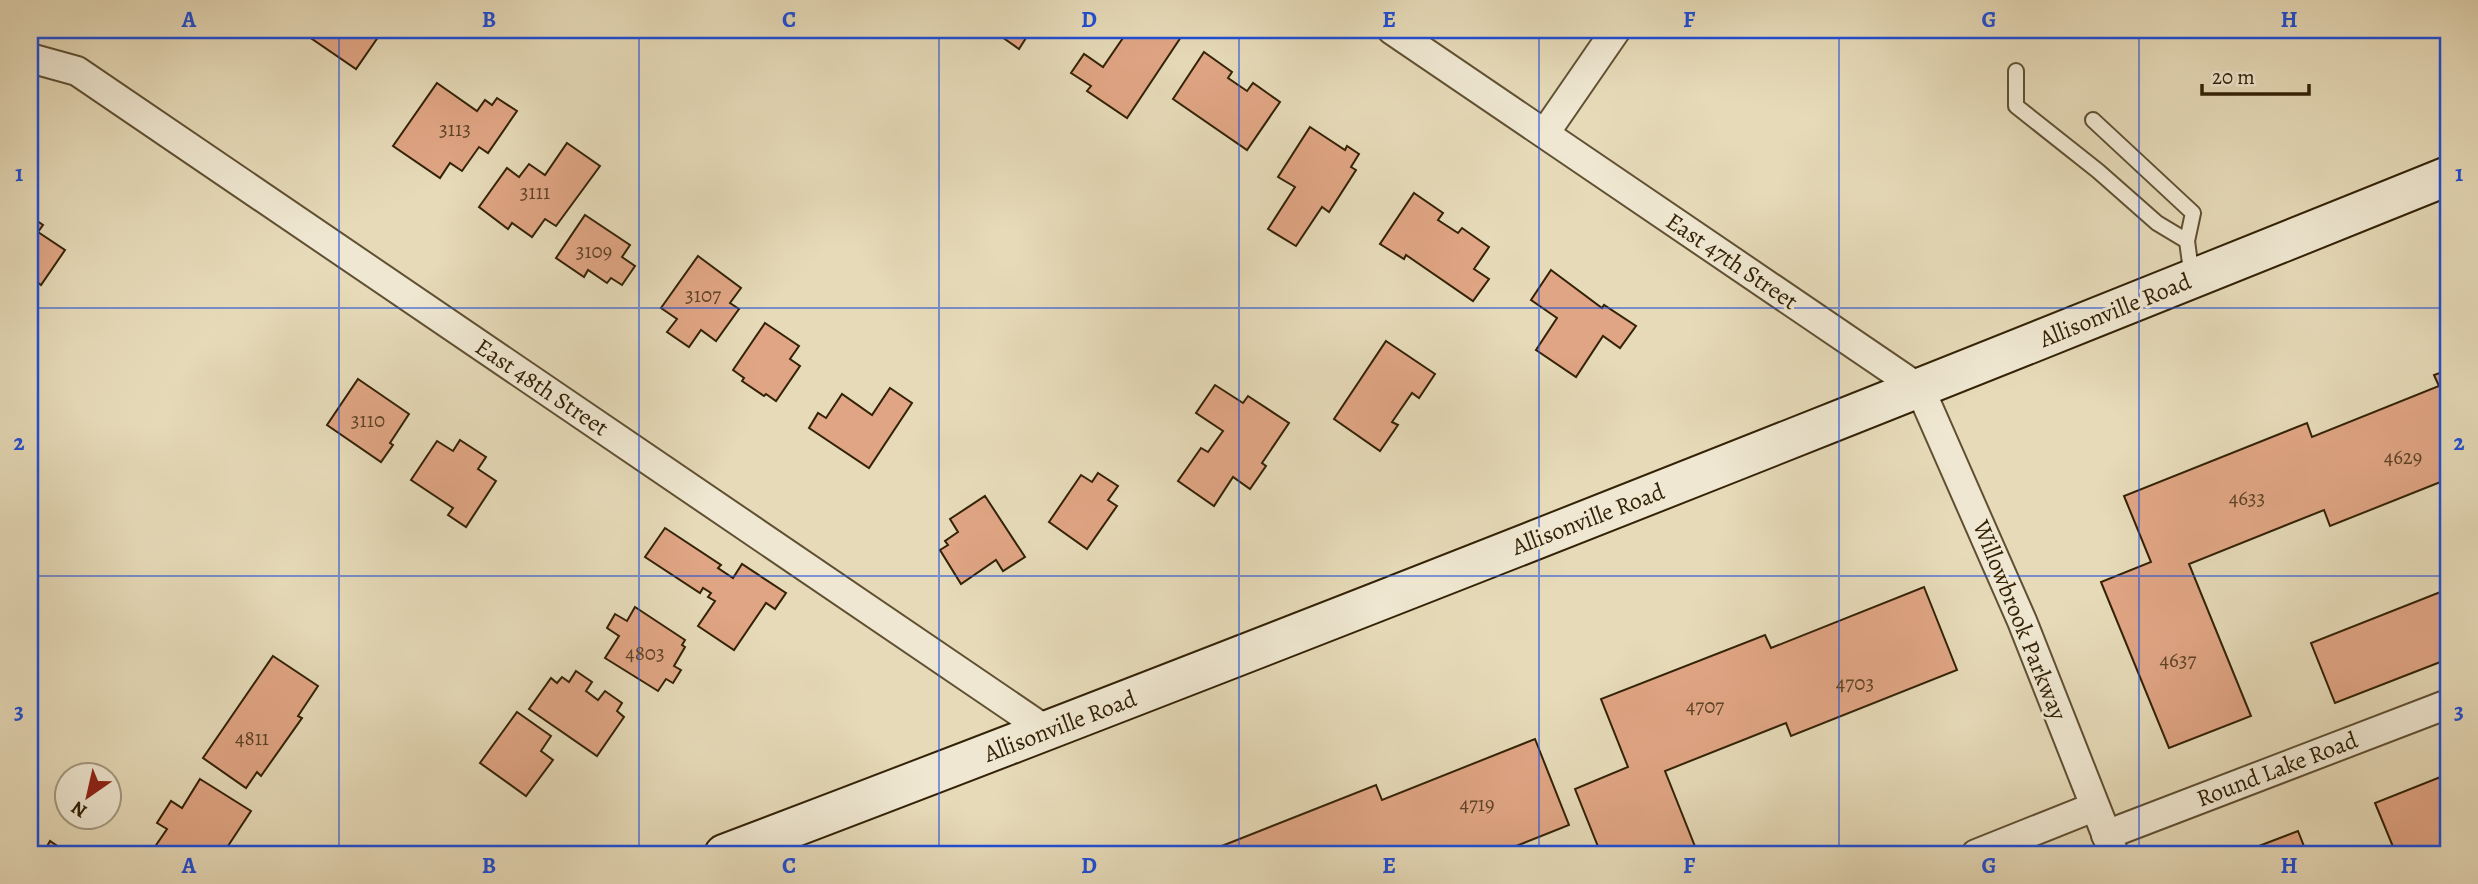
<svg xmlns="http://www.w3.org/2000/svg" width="2478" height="884" font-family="Alegreya,serif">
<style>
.building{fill:#e0a584;stroke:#332206;stroke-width:2}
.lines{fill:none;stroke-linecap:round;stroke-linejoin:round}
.lane-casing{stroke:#605032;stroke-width:18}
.street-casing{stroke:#605032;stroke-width:32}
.secondary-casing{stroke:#332206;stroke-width:42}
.lane{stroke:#efe7d1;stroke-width:14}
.street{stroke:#efe7d1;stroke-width:28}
.secondary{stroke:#efe7d1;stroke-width:38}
.grid{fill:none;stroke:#1d4ed8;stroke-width:2;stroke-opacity:0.55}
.labels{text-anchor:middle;stroke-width:6;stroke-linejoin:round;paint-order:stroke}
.number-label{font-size:21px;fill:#5e4326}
.street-label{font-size:24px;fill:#332206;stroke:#efe7d1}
.neatline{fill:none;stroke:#1d4ed8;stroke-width:2.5}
.grid-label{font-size:23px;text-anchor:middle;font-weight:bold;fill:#1d4ed8}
</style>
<rect width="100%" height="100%" fill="#e6dab8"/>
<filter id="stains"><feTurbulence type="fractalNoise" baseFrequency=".00286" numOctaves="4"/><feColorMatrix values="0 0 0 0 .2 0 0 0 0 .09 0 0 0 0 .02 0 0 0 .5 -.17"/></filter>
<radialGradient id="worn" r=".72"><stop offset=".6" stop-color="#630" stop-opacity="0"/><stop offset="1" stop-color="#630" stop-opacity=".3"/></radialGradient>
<g class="building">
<path d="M 299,30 L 383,30 L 356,69 Z"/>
<path d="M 992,30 L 1031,30 L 1019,49 Z"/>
<path d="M 1124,30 L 1170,30 L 1181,37 L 1127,118 L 1087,91 L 1091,86 L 1071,73 L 1084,54 L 1103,67 L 1127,32 Z"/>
<path d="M 1204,52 L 1232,72 L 1228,78 L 1247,91 L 1253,83 L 1280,102 L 1247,150 L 1173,99 Z"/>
<path d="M 437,83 L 477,111 L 485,100 L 492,105 L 497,98 L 517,111 L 488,153 L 479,147 L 462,171 L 450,163 L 440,178 L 393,146 Z"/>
<path d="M 1310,127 L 1345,150 L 1347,146 L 1359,154 L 1351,167 L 1356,170 L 1329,212 L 1322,207 L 1296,246 L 1268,229 L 1295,187 L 1278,177 Z"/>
<path d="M 567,143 L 600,166 L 556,226 L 545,219 L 532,237 L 512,223 L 508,229 L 479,207 L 507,168 L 519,177 L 529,164 L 545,175 Z"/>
<path d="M 1414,193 L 1443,213 L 1438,220 L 1458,233 L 1462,228 L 1489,247 L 1474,269 L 1489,279 L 1473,301 L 1406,255 L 1404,259 L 1380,244 Z"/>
<path d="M 585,215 L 630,245 L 622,257 L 635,266 L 622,285 L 611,278 L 607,283 L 588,270 L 584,277 L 556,258 Z"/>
<path d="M 30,216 L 43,225 L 38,232 L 65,250 L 41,285 L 33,279 L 30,284 Z"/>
<path d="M 698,256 L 741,288 L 730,303 L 739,309 L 716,341 L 701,330 L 689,347 L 667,332 L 677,319 L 661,308 Z"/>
<path d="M 1551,270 L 1602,308 L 1604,305 L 1636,326 L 1620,348 L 1603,336 L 1576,377 L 1536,350 L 1557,318 L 1531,300 Z"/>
<path d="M 765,323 L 799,346 L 790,359 L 800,366 L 776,401 L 766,394 L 764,396 L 742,381 L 744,378 L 733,370 Z"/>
<path d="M 1386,341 L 1435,374 L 1419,398 L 1412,393 L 1392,422 L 1398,425 L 1380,451 L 1334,419 Z"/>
<path d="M 2448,370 L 2448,479 L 2330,526 L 2324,510 L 2189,564 L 2251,716 L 2169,748 L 2101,582 L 2151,562 L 2124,496 L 2307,423 L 2312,437 L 2439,386 L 2434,375 Z"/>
<path d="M 358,379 L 409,414 L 390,443 L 393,445 L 381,462 L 327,425 Z"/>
<path d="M 1215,385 L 1243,403 L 1248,396 L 1289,423 L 1262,463 L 1266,466 L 1250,489 L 1233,477 L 1214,506 L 1178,481 L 1201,448 L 1208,452 L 1223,431 L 1196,413 Z"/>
<path d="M 890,388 L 912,403 L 869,468 L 809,428 L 818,413 L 826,418 L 842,394 L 872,415 Z"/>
<path d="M 460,440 L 486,457 L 478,469 L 496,481 L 466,527 L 448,515 L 453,508 L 411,480 L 437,441 L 453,451 Z"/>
<path d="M 1098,473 L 1118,486 L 1108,500 L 1117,506 L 1087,549 L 1049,522 L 1081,475 L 1092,482 Z"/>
<path d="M 985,496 L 1025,557 L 1003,571 L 996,560 L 961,584 L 940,550 L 948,545 L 945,541 L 958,532 L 950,519 Z"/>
<path d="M 665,528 L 721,565 L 718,568 L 733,578 L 742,564 L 786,593 L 775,609 L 766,603 L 734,650 L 698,626 L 715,601 L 708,597 L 711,593 L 703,588 L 700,593 L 645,557 Z"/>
<path d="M 1924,587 L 1957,670 L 1791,736 L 1786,723 L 1665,771 L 1698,854 L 1601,854 L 1575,789 L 1628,767 L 1601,699 L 1765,635 L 1771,648 Z"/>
<path d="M 2448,589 L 2448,659 L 2335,703 L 2311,643 Z"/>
<path d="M 635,607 L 685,640 L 682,645 L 685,647 L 674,666 L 681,670 L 673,683 L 666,679 L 658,691 L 605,658 L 619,636 L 607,628 L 615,614 L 627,621 Z"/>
<path d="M 273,656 L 318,686 L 298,716 L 302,718 L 261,776 L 257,772 L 246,788 L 203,758 Z"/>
<path d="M 576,671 L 592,682 L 586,691 L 598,700 L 605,691 L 622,703 L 617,711 L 624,717 L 597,756 L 529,709 L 551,678 L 557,683 L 562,677 L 569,682 Z"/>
<path d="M 517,712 L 551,736 L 541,751 L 553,760 L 526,796 L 480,763 Z"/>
<path d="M 1535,739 L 1569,825 L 1496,854 L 1211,854 L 1209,851 L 1376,785 L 1382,800 Z"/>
<path d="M 2448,774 L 2448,844 L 2422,854 L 2396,854 L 2375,803 Z"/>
<path d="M 200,779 L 251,811 L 226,849 L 222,847 L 217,854 L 150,854 L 167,829 L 157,823 L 171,801 L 182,808 Z"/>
<path d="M 2298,831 L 2307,854 L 2238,854 Z"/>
<path d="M 30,840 L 45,850 L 50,841 L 69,854 L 30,854 Z"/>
</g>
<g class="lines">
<defs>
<g id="lane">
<path d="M 2016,71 L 2016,106 L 2098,171 L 2157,223 L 2187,241"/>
<path d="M 2093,120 L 2193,213 L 2187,241 L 2192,278"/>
</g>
<g id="street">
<path d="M 1392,30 L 1920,389 L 2022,621 L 2114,854"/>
<path d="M 30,58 L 77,71 L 1047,731"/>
<path d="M 1545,133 L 1616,30"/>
<path d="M 2106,835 L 2448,704"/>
<path d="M 1976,854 L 2094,807"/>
</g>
<path id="secondary" d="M 724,854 C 1301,635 1875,407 2448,176"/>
</defs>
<use href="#lane" class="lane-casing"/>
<use href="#street" class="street-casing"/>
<use href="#secondary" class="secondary-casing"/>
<use href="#lane" class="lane"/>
<use href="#street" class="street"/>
<use href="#secondary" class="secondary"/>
</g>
<path class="grid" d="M 339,30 L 339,854M 639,30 L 639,854M 939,30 L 939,854M 1239,30 L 1239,854M 1539,30 L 1539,854M 1839,30 L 1839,854M 2139,30 L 2139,854M 30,308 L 2448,308M 30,576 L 2448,576"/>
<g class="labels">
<g class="number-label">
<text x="455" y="136">3113</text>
<text x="535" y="199">3111</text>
<text x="594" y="258">3109</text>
<text x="703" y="302">3107</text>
<text x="368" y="427">3110</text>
<text x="2403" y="464">4629</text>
<text x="2247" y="505">4633</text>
<text x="645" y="660">4803</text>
<text x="2178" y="667">4637</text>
<text x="1855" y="690">4703</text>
<text x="1705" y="713">4707</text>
<text x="252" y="745">4811</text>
<text x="1477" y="811">4719</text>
</g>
<g class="street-label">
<text transform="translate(1732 261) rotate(34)" y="8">East 47th Street</text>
<text transform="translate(2115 310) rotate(-22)" y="8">Allisonville Road</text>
<text transform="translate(542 387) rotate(34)" y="8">East 48th Street</text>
<text transform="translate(1588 519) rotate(-21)" y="8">Allisonville Road</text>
<text transform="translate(2020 620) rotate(68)" y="8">Willowbrook Parkway</text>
<text transform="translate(1060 726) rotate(-21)" y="8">Allisonville Road</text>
<text transform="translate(2277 769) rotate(-21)" y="8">Round Lake Road</text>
</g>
</g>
<rect width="2478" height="884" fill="none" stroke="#e6dab8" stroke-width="77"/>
<g transform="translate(88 796) rotate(214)"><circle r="33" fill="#efe7d1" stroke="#a49880" stroke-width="2"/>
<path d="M0-5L12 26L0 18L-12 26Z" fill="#8f2418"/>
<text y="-10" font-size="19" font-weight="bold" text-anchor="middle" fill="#332206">N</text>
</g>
<path d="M2202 84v10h107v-10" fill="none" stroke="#332206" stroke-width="3.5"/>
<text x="2212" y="84" font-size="21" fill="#332206" stroke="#efe7d1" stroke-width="5" paint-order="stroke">20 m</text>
<rect x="38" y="38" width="2402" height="808" class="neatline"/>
<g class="grid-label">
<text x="189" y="27">A</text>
<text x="489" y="27">B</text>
<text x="789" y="27">C</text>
<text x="1089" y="27">D</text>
<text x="1389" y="27">E</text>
<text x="1689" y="27">F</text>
<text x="1989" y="27">G</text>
<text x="2289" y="27">H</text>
<text x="19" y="181">1</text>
<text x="2459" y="181">1</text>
<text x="19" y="450">2</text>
<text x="2459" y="450">2</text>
<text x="19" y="719">3</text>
<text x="2459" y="719">3</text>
<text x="189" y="873">A</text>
<text x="489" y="873">B</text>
<text x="789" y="873">C</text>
<text x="1089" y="873">D</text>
<text x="1389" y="873">E</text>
<text x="1689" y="873">F</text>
<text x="1989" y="873">G</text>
<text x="2289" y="873">H</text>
</g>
<rect width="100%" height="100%" filter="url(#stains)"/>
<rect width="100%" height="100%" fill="url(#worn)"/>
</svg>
